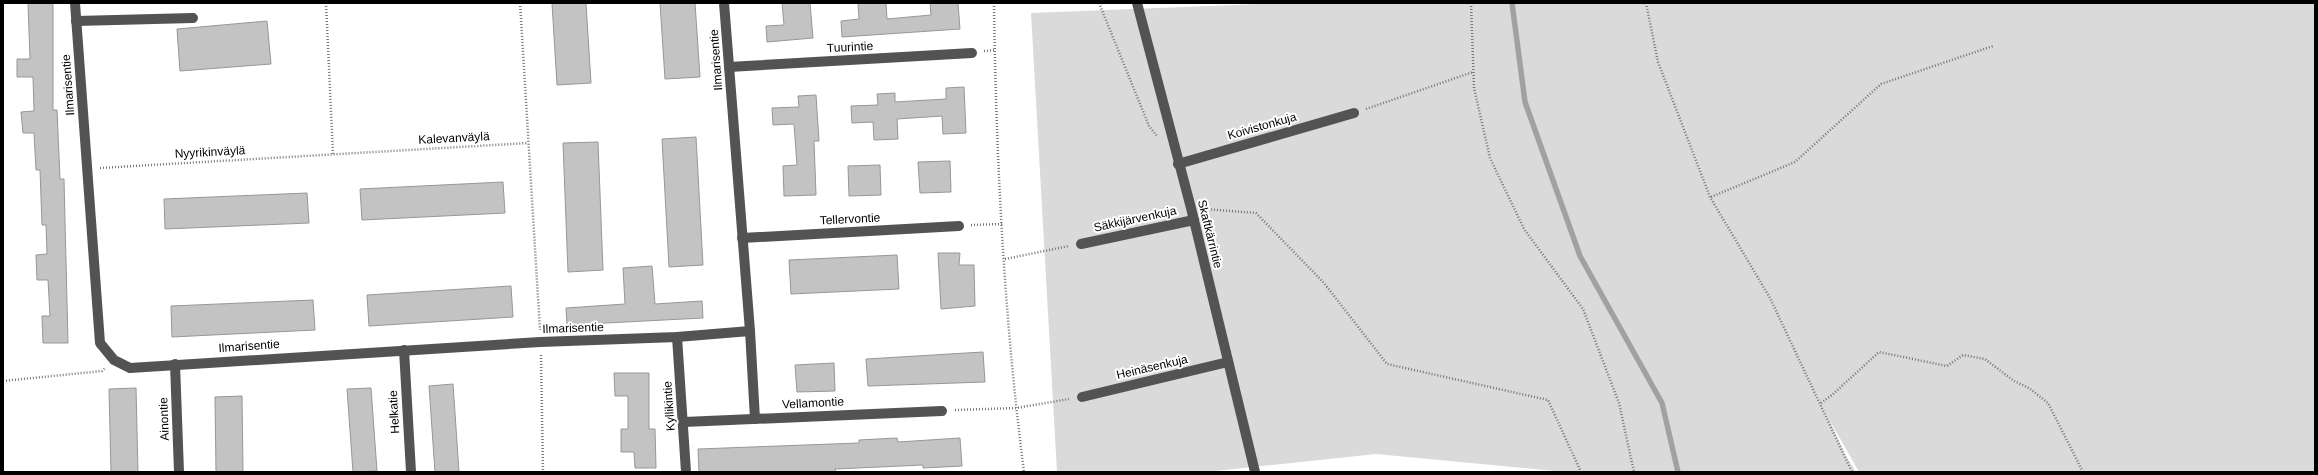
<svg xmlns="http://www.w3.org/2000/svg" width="2318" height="475" font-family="Helvetica,sans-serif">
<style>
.green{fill:#dadada}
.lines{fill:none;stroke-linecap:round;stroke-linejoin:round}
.stream{stroke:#a1a1a1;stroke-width:5.5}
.building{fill:#c3c3c3;stroke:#979797}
.path{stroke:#757575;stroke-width:2.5;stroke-dasharray:1 2;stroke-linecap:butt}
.minor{stroke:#535353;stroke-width:10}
.labels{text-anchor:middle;stroke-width:4;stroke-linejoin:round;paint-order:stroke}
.street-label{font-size:12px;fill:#000;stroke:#fff}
</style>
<rect width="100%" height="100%" fill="#fff"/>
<path class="green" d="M 1288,3 L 2315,3 L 2315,472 L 1859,472 L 1829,419 L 1846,456 L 1856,472 L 1566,472 L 1376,454 L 1205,472 L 1057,472 L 1031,13 Z"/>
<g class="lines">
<path class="stream" d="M 1512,3 L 1525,102 L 1580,256 L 1662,403 L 1678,472"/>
</g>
<g class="building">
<path d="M 28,3 L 53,3 L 53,110 L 57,110 L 60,179 L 64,179 L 68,343 L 43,343 L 42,316 L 50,316 L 48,280 L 37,280 L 36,255 L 47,254 L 46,225 L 42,225 L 40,170 L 36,170 L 34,133 L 23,133 L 21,112 L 34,111 L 33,77 L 17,77 L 17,59 L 30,59 Z"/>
<path d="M 552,3 L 586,3 L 591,83 L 557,85 Z"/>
<path d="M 660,3 L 695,3 L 700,77 L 665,79 Z"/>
<path d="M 782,3 L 810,3 L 813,38 L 767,42 L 766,26 L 784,25 Z"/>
<path d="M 858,3 L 886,3 L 887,19 L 931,15 L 930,3 L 958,3 L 960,29 L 842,37 L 841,21 L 859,19 Z"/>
<path d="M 267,21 L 271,64 L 180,71 L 177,29 Z"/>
<path d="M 964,87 L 966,133 L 943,134 L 942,116 L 897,119 L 898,139 L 874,140 L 873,122 L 852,123 L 851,106 L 878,105 L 877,94 L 895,93 L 895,102 L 946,99 L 946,88 Z"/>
<path d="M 816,95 L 819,141 L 814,141 L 816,195 L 784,196 L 783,166 L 797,165 L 794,124 L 773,125 L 772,108 L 799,107 L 798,96 Z"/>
<path d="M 696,137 L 703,265 L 669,267 L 662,139 Z"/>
<path d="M 598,142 L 603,270 L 568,272 L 563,143 Z"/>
<path d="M 950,161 L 951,192 L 920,193 L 918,162 Z"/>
<path d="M 880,165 L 881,195 L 849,196 L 848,166 Z"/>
<path d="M 503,182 L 505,213 L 362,220 L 360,189 Z"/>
<path d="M 307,193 L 309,223 L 165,229 L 164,199 Z"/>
<path d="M 938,253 L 960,253 L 959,265 L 974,265 L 975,306 L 941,309 Z"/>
<path d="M 897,255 L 899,289 L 791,294 L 789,260 Z"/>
<path d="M 652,266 L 655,304 L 702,301 L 703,318 L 567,325 L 566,308 L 625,304 L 623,268 Z"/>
<path d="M 511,286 L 513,317 L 369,326 L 367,295 Z"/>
<path d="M 313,300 L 315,330 L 172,337 L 171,306 Z"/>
<path d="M 983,352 L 985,382 L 868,386 L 866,359 Z"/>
<path d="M 834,363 L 835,391 L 797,392 L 795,365 Z"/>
<path d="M 614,373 L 649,373 L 649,429 L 655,429 L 656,468 L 635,468 L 634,452 L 621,452 L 621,429 L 628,429 L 628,396 L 615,396 Z"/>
<path d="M 453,384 L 459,472 L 435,472 L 429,386 Z"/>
<path d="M 136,388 L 138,472 L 111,472 L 109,389 Z"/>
<path d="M 371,388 L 377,471 L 353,472 L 347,389 Z"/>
<path d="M 242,396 L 243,472 L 216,472 L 215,397 Z"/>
<path d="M 897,438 L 898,442 L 960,438 L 962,466 L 923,468 L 923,465 L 835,469 L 836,472 L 699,472 L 698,449 L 859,443 L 859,440 Z"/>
</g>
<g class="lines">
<g class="path">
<path d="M 326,3 L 333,154"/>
<path d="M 520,3 L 540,330"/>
<path d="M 994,3 C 996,159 1004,317 1024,472"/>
<path d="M 1099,3 L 1149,126 L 1157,136"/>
<path d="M 1471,3 L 1474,88 L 1490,158 L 1524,229 L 1583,309 L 1619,403 L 1634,472"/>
<path d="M 1646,3 L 1658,62 L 1710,197 L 1770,298 L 1852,472"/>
<path d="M 984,51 L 995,50"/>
<path d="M 1366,109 L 1473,72"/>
<path d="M 100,168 L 528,143"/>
<path d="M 1711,197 L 1795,162 L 1881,84 L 1993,46"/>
<path d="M 1205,209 L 1256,213 L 1324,283 L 1387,364 L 1548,400 L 1581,472"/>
<path d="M 971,225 L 1002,224"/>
<path d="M 1005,259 L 1069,246"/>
<path d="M 541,355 L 543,472"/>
<path d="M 3,381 L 102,371 L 105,368"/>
<path d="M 1821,403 L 1832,395 L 1879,352 L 1947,366 L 1963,355 L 1985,359 L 2014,381 L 2029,388 L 2048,403 L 2083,472"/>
<path d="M 955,410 L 1016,408 L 1069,399"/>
</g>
<g class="minor">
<path d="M 75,3 L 100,343 L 114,360 L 130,368 L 540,342 L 677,337 L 750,331 L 724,3"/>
<path d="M 1137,3 L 1191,208 L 1255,472"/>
<path d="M 76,21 L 193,18"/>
<path d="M 729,67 L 972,53"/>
<path d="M 1178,164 L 1354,113"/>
<path d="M 742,238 L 959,226"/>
<path d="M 1081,244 L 1194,220"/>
<path d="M 750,331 L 755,419"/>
<path d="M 677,337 L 686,472"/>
<path d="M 404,350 L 411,472"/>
<path d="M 175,364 L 179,472"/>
<path d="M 1082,397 L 1228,362"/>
<path d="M 684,422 L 942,411"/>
</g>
</g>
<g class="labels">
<g class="street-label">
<text transform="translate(850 47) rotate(-3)" y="4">Tuurintie</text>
<text transform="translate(716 60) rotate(-94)" y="4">Ilmarisentie</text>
<text transform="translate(68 85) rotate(-94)" y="4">Ilmarisentie</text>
<text transform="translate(1262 126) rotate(-16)" y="4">Koivistonkuja</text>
<text transform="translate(454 138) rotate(-3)" y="4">Kalevanväylä</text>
<text transform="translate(210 152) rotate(-3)" y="4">Nyyrikinväylä</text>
<text transform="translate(850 219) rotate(-3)" y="4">Tellervontie</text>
<text transform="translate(1135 219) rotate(-12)" y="4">Säkkijärvenkuja</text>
<text transform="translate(1210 234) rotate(76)" y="4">Skaftkärrintie</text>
<text transform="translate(573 328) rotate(-2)" y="4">Ilmarisentie</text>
<text transform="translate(249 346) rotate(-4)" y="4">Ilmarisentie</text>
<text transform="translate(1152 367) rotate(-13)" y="4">Heinäsenkuja</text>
<text transform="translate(813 403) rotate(-3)" y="4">Vellamontie</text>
<text transform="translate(669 406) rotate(-94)" y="4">Kyllikintie</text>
<text transform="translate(394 412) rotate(-93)" y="4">Helkatie</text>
<text transform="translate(164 419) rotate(-92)" y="4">Ainontie</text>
</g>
</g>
<rect width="2318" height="475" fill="none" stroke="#000000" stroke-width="8"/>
</svg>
